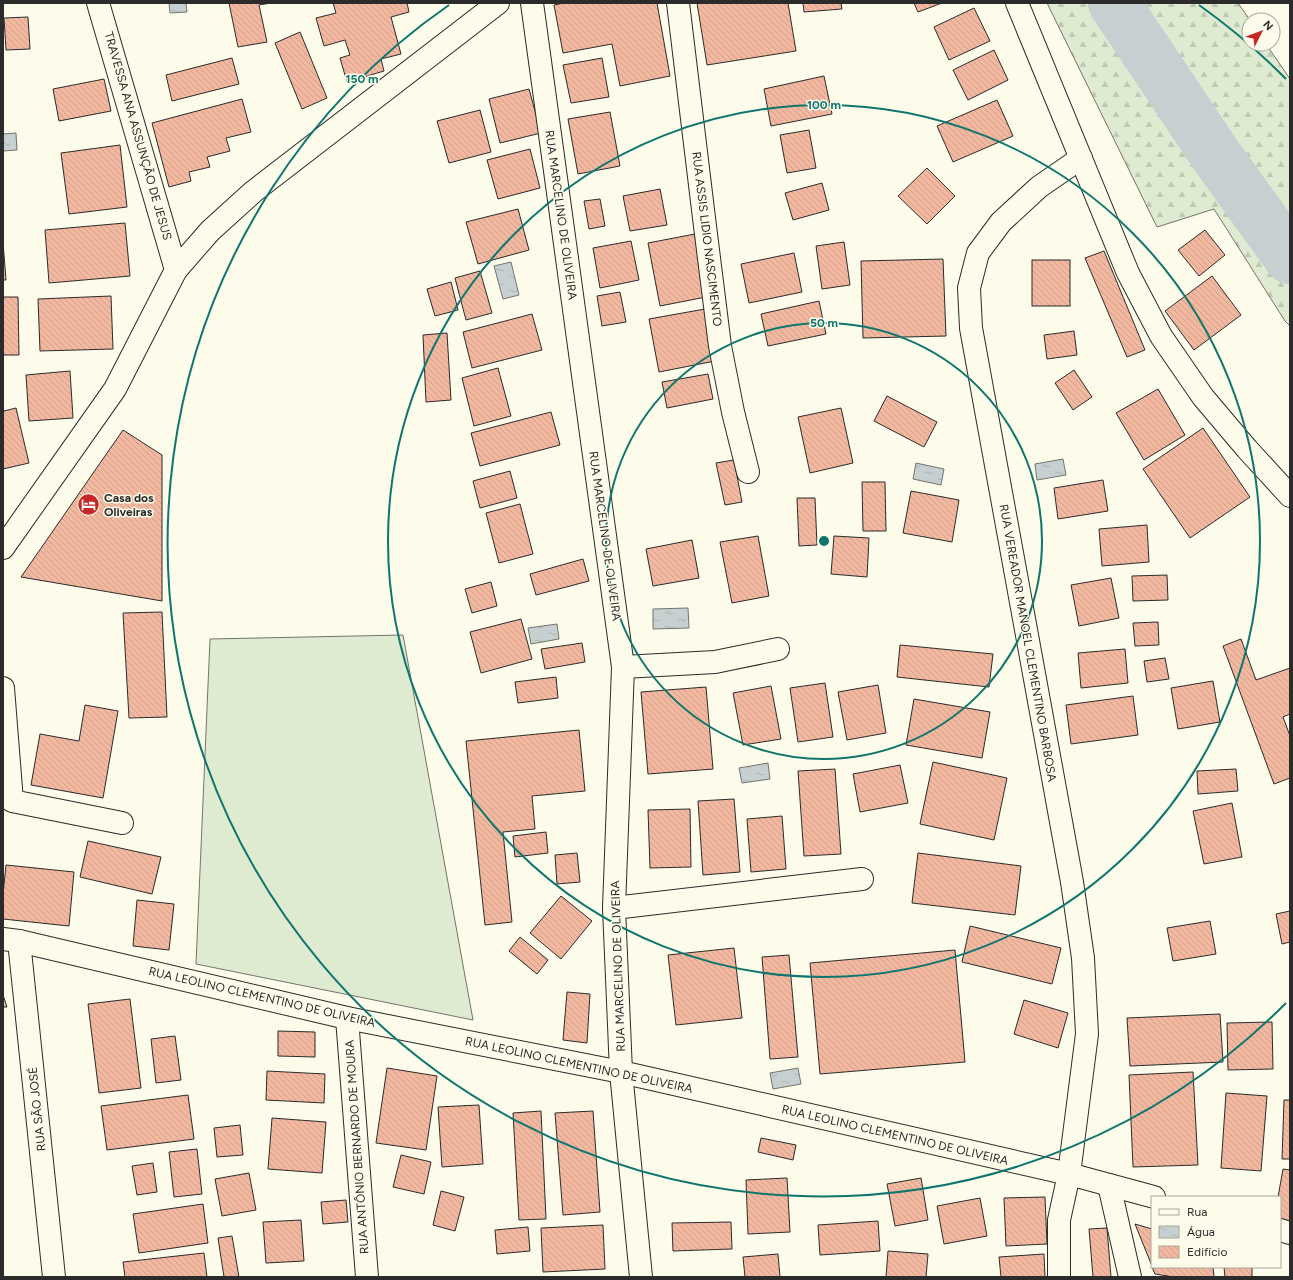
<svg xmlns="http://www.w3.org/2000/svg" width="1293" height="1280" font-family="Figtree,sans-serif">
<style>
.grass{fill:#deebd1;stroke:#74746e}
.forest{fill:url(#forest-firs);stroke:#74746e}
.water{fill:url(#water-ripples);stroke:#74746e}
.lines{fill:none;stroke-linecap:round;stroke-linejoin:round}
.river{stroke:#c7d0d0;stroke-width:52}
.building{fill:url(#building-back-hatch);stroke:#2b2b2b}
.minor-casing{stroke:#2b2b2b;stroke-width:24}
.minor{stroke:#fdfbea;stroke-width:22}
.ring{fill:none;stroke:#0f766e;stroke-width:2}
.labels{text-anchor:middle;stroke-width:3;stroke-linejoin:round;paint-order:stroke}
.street-label{font-size:12px;fill:#2b2b2b;stroke:#fdfbea}
.poi-label{font-size:12px;font-weight:bold;fill:#2b2b2b;stroke:#fdfbea;text-anchor:start}
.centre{fill:#0f766e;stroke:#fdfbea;stroke-width:2}
.ring-label{font-size:12px;text-anchor:middle;font-weight:bold;fill:#0f766e;stroke:#fdfbea;stroke-width:3;stroke-linejoin:round;paint-order:stroke}
</style>
<defs>
<pattern id="forest-firs" width="22" height="20" patternUnits="userSpaceOnUse"><rect width="22" height="20" fill="#deebd1"/><path d="M5 1l3.5 6h-7zM16 11l3.5 6h-7z" fill="#bfcab4"/></pattern>
<pattern id="water-ripples" width="26" height="14" patternUnits="userSpaceOnUse"><rect width="26" height="14" fill="#c7d0d0"/><path d="M2 4q2-2 4 0t4 0M15 11q2-2 4 0t4 0" fill="none" stroke="#abb3b3"/></pattern>
<pattern id="building-back-hatch" width="6" height="6" patternUnits="userSpaceOnUse"><rect width="6" height="6" fill="#f2b8a0"/><path d="M-1 5l2 2M0 0l6 6M5-1l2 2" fill="none" stroke="#d09e8a"/></pattern>
</defs>
<rect width="100%" height="100%" fill="#fdfbea"/>
<path class="grass" d="M 403,635 L 473,1020 L 196,964 L 210,639 Z"/>
<path class="forest" d="M 1047,3 L 1238,3 L 1250,20 L 1249,44 L 1266,44 L 1290,79 L 1290,326 L 1285,321 L 1214,209 L 1157,227 Z"/>
<g class="water">
<path d="M 169,3 L 186,3 L 187,12 L 170,13 Z"/>
<path d="M 16,133 L 17,150 L 3,151 L 3,134 Z"/>
<path d="M 511,262 L 519,295 L 503,299 L 494,266 Z"/>
<path d="M 1063,459 L 1066,475 L 1037,480 L 1035,464 Z"/>
<path d="M 916,463 L 944,469 L 941,485 L 913,479 Z"/>
<path d="M 688,608 L 689,628 L 653,629 L 653,609 Z"/>
<path d="M 557,624 L 559,639 L 531,644 L 528,628 Z"/>
<path d="M 768,763 L 770,779 L 742,783 L 739,768 Z"/>
<path d="M 798,1068 L 801,1084 L 773,1089 L 770,1073 Z"/>
</g>
<g class="lines">
<path class="river" d="M 1114,3 L 1217,157 L 1290,258"/>
</g>
<g class="building">
<path d="M 229,3 L 271,3 L 259,5 L 267,42 L 238,47 Z"/>
<path d="M 333,3 L 407,3 L 409,12 L 391,17 L 401,54 L 381,59 L 384,71 L 347,82 L 340,58 L 350,55 L 345,40 L 324,46 L 316,18 L 336,13 Z"/>
<path d="M 564,3 L 657,3 L 670,76 L 620,86 L 612,44 L 563,53 L 554,5 Z"/>
<path d="M 697,3 L 788,3 L 796,51 L 707,65 Z"/>
<path d="M 803,3 L 841,3 L 842,9 L 804,12 Z"/>
<path d="M 914,3 L 942,3 L 918,12 Z"/>
<path d="M 974,8 L 990,41 L 949,60 L 934,27 Z"/>
<path d="M 28,17 L 30,49 L 6,50 L 4,18 Z"/>
<path d="M 300,32 L 327,98 L 302,109 L 275,43 Z"/>
<path d="M 994,50 L 1008,80 L 968,100 L 953,70 Z"/>
<path d="M 232,58 L 239,84 L 172,101 L 166,75 Z"/>
<path d="M 602,58 L 609,97 L 571,103 L 563,65 Z"/>
<path d="M 824,76 L 832,114 L 771,126 L 764,89 Z"/>
<path d="M 104,79 L 111,111 L 59,121 L 53,89 Z"/>
<path d="M 529,89 L 541,133 L 500,143 L 489,99 Z"/>
<path d="M 242,99 L 251,132 L 226,138 L 230,151 L 207,157 L 210,167 L 189,172 L 191,181 L 169,187 L 152,123 Z"/>
<path d="M 997,100 L 1013,136 L 953,162 L 937,126 Z"/>
<path d="M 480,110 L 491,152 L 449,163 L 437,121 Z"/>
<path d="M 610,112 L 620,166 L 578,174 L 568,119 Z"/>
<path d="M 809,130 L 816,168 L 787,173 L 780,135 Z"/>
<path d="M 120,145 L 127,207 L 69,214 L 61,153 Z"/>
<path d="M 530,149 L 540,188 L 498,199 L 487,160 Z"/>
<path d="M 927,168 L 955,196 L 927,224 L 898,196 Z"/>
<path d="M 822,183 L 829,210 L 793,220 L 785,193 Z"/>
<path d="M 660,189 L 667,225 L 630,231 L 623,196 Z"/>
<path d="M 600,199 L 605,226 L 589,229 L 584,201 Z"/>
<path d="M 518,209 L 529,250 L 478,264 L 466,222 Z"/>
<path d="M 125,223 L 130,276 L 49,283 L 45,230 Z"/>
<path d="M 1205,230 L 1225,255 L 1199,276 L 1178,250 Z"/>
<path d="M 695,234 L 706,297 L 660,306 L 648,243 Z"/>
<path d="M 631,241 L 639,280 L 600,288 L 593,248 Z"/>
<path d="M 3,242 L 6,280 L 3,280 Z"/>
<path d="M 844,242 L 850,285 L 822,289 L 816,246 Z"/>
<path d="M 1104,251 L 1145,350 L 1127,357 L 1085,258 Z"/>
<path d="M 794,253 L 802,292 L 749,303 L 741,264 Z"/>
<path d="M 943,259 L 946,336 L 863,338 L 861,261 Z"/>
<rect x="1032" y="260" width="38" height="46"/>
<path d="M 480,271 L 492,313 L 466,320 L 455,278 Z"/>
<path d="M 1212,276 L 1241,315 L 1194,350 L 1165,311 Z"/>
<path d="M 451,282 L 458,310 L 435,316 L 427,289 Z"/>
<path d="M 620,292 L 626,322 L 602,326 L 597,296 Z"/>
<path d="M 111,296 L 113,349 L 40,351 L 38,299 Z"/>
<path d="M 3,297 L 18,297 L 19,355 L 3,355 Z"/>
<path d="M 819,301 L 826,334 L 768,346 L 761,314 Z"/>
<path d="M 705,309 L 715,361 L 659,372 L 649,319 Z"/>
<path d="M 532,314 L 542,350 L 472,368 L 463,332 Z"/>
<path d="M 1074,331 L 1077,355 L 1047,359 L 1044,335 Z"/>
<path d="M 447,333 L 451,400 L 426,402 L 423,335 Z"/>
<path d="M 498,368 L 511,416 L 474,426 L 462,378 Z"/>
<path d="M 1074,370 L 1092,397 L 1073,410 L 1055,383 Z"/>
<path d="M 70,371 L 73,418 L 29,421 L 26,375 Z"/>
<path d="M 708,374 L 713,399 L 667,408 L 662,382 Z"/>
<path d="M 1158,389 L 1185,435 L 1144,460 L 1116,413 Z"/>
<path d="M 887,396 L 937,422 L 924,447 L 874,421 Z"/>
<path d="M 3,408 L 4,411 L 16,408 L 29,463 L 3,469 Z"/>
<path d="M 841,408 L 853,463 L 810,473 L 798,417 Z"/>
<path d="M 551,412 L 560,445 L 480,466 L 471,433 Z"/>
<path d="M 1203,428 L 1250,497 L 1190,538 L 1143,469 Z"/>
<path d="M 123,430 L 162,455 L 162,601 L 21,577 Z"/>
<path d="M 734,460 L 742,502 L 725,505 L 716,463 Z"/>
<path d="M 510,471 L 517,498 L 480,508 L 473,481 Z"/>
<path d="M 1103,480 L 1108,511 L 1058,519 L 1054,488 Z"/>
<path d="M 862,482 L 885,482 L 886,531 L 863,531 Z"/>
<path d="M 911,491 L 959,500 L 952,542 L 903,533 Z"/>
<path d="M 797,498 L 815,498 L 817,545 L 799,546 Z"/>
<path d="M 520,504 L 533,554 L 499,563 L 486,513 Z"/>
<path d="M 1147,525 L 1149,562 L 1102,566 L 1099,529 Z"/>
<path d="M 758,536 L 769,596 L 732,603 L 720,542 Z"/>
<path d="M 834,536 L 869,538 L 867,577 L 831,574 Z"/>
<path d="M 692,540 L 699,578 L 653,586 L 646,549 Z"/>
<path d="M 583,559 L 589,581 L 536,595 L 530,574 Z"/>
<path d="M 1167,575 L 1168,600 L 1133,601 L 1132,576 Z"/>
<path d="M 1111,578 L 1119,618 L 1079,626 L 1071,585 Z"/>
<path d="M 491,582 L 497,606 L 472,613 L 465,589 Z"/>
<path d="M 162,612 L 167,717 L 129,718 L 123,613 Z"/>
<path d="M 521,619 L 532,659 L 481,673 L 470,632 Z"/>
<path d="M 1158,622 L 1159,645 L 1135,646 L 1133,623 Z"/>
<path d="M 1241,639 L 1256,680 L 1290,668 L 1290,714 L 1283,717 L 1290,736 L 1290,778 L 1274,784 L 1223,646 Z"/>
<path d="M 582,643 L 585,662 L 545,669 L 541,649 Z"/>
<path d="M 900,645 L 993,654 L 989,687 L 897,677 Z"/>
<path d="M 1125,649 L 1128,683 L 1081,688 L 1078,653 Z"/>
<path d="M 1165,658 L 1169,679 L 1147,682 L 1144,661 Z"/>
<path d="M 556,677 L 558,698 L 518,703 L 515,682 Z"/>
<path d="M 1213,681 L 1220,722 L 1178,729 L 1171,688 Z"/>
<path d="M 825,683 L 833,737 L 798,742 L 790,688 Z"/>
<path d="M 878,685 L 886,733 L 847,740 L 838,692 Z"/>
<path d="M 771,686 L 781,739 L 743,745 L 733,693 Z"/>
<path d="M 706,687 L 713,769 L 648,774 L 641,692 Z"/>
<path d="M 1133,696 L 1138,735 L 1071,744 L 1066,705 Z"/>
<path d="M 914,699 L 990,712 L 982,758 L 906,745 Z"/>
<path d="M 85,705 L 118,711 L 103,798 L 31,785 L 40,734 L 79,741 Z"/>
<path d="M 579,730 L 585,791 L 532,796 L 535,829 L 503,832 L 512,922 L 485,925 L 466,741 Z"/>
<path d="M 933,762 L 1007,778 L 994,840 L 920,824 Z"/>
<path d="M 900,765 L 908,803 L 860,812 L 853,774 Z"/>
<path d="M 835,769 L 841,854 L 804,856 L 798,771 Z"/>
<path d="M 1236,769 L 1238,791 L 1198,794 L 1197,771 Z"/>
<path d="M 734,799 L 740,872 L 703,875 L 698,801 Z"/>
<path d="M 1232,803 L 1242,857 L 1204,864 L 1193,811 Z"/>
<path d="M 690,809 L 691,867 L 650,868 L 648,810 Z"/>
<path d="M 782,816 L 786,869 L 751,872 L 747,819 Z"/>
<path d="M 546,832 L 548,853 L 515,857 L 513,836 Z"/>
<path d="M 88,841 L 161,857 L 152,894 L 80,877 Z"/>
<path d="M 577,853 L 580,882 L 557,884 L 555,855 Z"/>
<path d="M 918,853 L 1021,866 L 1015,915 L 912,903 Z"/>
<path d="M 6,865 L 74,872 L 69,926 L 3,919 L 3,894 Z"/>
<path d="M 561,896 L 592,921 L 561,959 L 530,933 Z"/>
<path d="M 137,900 L 174,904 L 169,950 L 133,946 Z"/>
<path d="M 1290,911 L 1290,942 L 1282,944 L 1276,914 Z"/>
<path d="M 1210,921 L 1216,954 L 1173,961 L 1167,928 Z"/>
<path d="M 970,926 L 1061,948 L 1052,984 L 962,962 Z"/>
<path d="M 520,937 L 548,960 L 537,974 L 509,951 Z"/>
<path d="M 734,948 L 742,1018 L 676,1025 L 668,955 Z"/>
<path d="M 955,950 L 965,1062 L 820,1074 L 810,963 Z"/>
<path d="M 789,955 L 798,1057 L 770,1059 L 762,957 Z"/>
<path d="M 567,992 L 590,994 L 587,1043 L 563,1040 Z"/>
<path d="M 3,995 L 7,1007 L 3,1007 Z"/>
<path d="M 130,999 L 141,1088 L 99,1093 L 88,1004 Z"/>
<path d="M 1024,1000 L 1068,1013 L 1058,1048 L 1014,1034 Z"/>
<path d="M 1220,1014 L 1223,1062 L 1130,1066 L 1127,1018 Z"/>
<path d="M 1272,1022 L 1273,1069 L 1228,1070 L 1227,1023 Z"/>
<path d="M 278,1031 L 315,1032 L 315,1057 L 278,1056 Z"/>
<path d="M 175,1036 L 181,1080 L 156,1083 L 151,1039 Z"/>
<path d="M 387,1068 L 437,1076 L 426,1150 L 376,1143 Z"/>
<path d="M 267,1071 L 325,1074 L 324,1103 L 266,1100 Z"/>
<path d="M 1193,1072 L 1198,1165 L 1133,1167 L 1129,1075 Z"/>
<path d="M 1226,1093 L 1267,1096 L 1261,1171 L 1221,1168 Z"/>
<path d="M 188,1095 L 194,1139 L 107,1150 L 101,1106 Z"/>
<path d="M 1284,1100 L 1290,1100 L 1290,1159 L 1282,1159 Z"/>
<path d="M 479,1105 L 483,1164 L 442,1167 L 438,1107 Z"/>
<path d="M 541,1111 L 546,1219 L 519,1220 L 513,1113 Z"/>
<path d="M 593,1111 L 600,1212 L 563,1215 L 555,1113 Z"/>
<path d="M 272,1118 L 326,1122 L 322,1173 L 268,1169 Z"/>
<path d="M 240,1125 L 243,1155 L 217,1157 L 214,1128 Z"/>
<path d="M 761,1138 L 796,1145 L 793,1160 L 758,1152 Z"/>
<path d="M 197,1149 L 202,1194 L 174,1197 L 169,1152 Z"/>
<path d="M 401,1155 L 431,1162 L 424,1194 L 393,1187 Z"/>
<path d="M 153,1163 L 157,1192 L 137,1195 L 132,1166 Z"/>
<path d="M 1283,1169 L 1290,1170 L 1290,1222 L 1280,1220 L 1280,1197 L 1278,1197 Z"/>
<path d="M 249,1173 L 256,1210 L 222,1216 L 215,1179 Z"/>
<path d="M 787,1178 L 790,1232 L 748,1234 L 746,1180 Z"/>
<path d="M 921,1178 L 928,1220 L 895,1226 L 887,1184 Z"/>
<path d="M 441,1191 L 464,1197 L 455,1231 L 433,1225 Z"/>
<path d="M 1045,1197 L 1047,1244 L 1006,1246 L 1004,1198 Z"/>
<path d="M 980,1198 L 987,1236 L 944,1244 L 937,1206 Z"/>
<path d="M 346,1200 L 348,1222 L 323,1224 L 321,1202 Z"/>
<path d="M 203,1204 L 208,1243 L 139,1253 L 133,1214 Z"/>
<path d="M 301,1220 L 304,1261 L 266,1263 L 263,1222 Z"/>
<path d="M 878,1221 L 880,1251 L 820,1255 L 818,1225 Z"/>
<path d="M 731,1222 L 732,1249 L 673,1251 L 672,1223 Z"/>
<path d="M 1135,1224 L 1152,1229 L 1152,1266 Z"/>
<path d="M 603,1225 L 605,1269 L 543,1272 L 541,1228 Z"/>
<path d="M 528,1227 L 530,1251 L 497,1254 L 495,1230 Z"/>
<path d="M 1107,1228 L 1111,1277 L 1093,1277 L 1089,1229 Z"/>
<path d="M 232,1236 L 239,1277 L 224,1277 L 218,1238 Z"/>
<path d="M 888,1251 L 928,1254 L 926,1277 L 886,1277 Z"/>
<path d="M 204,1253 L 207,1277 L 125,1277 L 123,1262 Z"/>
<path d="M 778,1254 L 780,1277 L 745,1277 L 743,1257 Z"/>
<path d="M 1044,1254 L 1045,1277 L 1001,1277 L 999,1257 Z"/>
<path d="M 1152,1267 L 1213,1267 L 1214,1277 L 1174,1277 L 1155,1274 Z"/>
<path d="M 1224,1267 L 1252,1267 L 1252,1277 L 1225,1277 Z"/>
</g>
<g class="lines">
<defs>
<g id="minor">
<path d="M 98,3 L 176,270"/>
<path d="M 532,3 L 623,667 L 614,908 L 621,1072 L 641,1277"/>
<path d="M 678,3 L 704,218 L 720,346 L 733,412 L 748,472"/>
<path d="M 1017,3 L 1128,273 L 1161,336 L 1203,397 L 1247,449 L 1290,496"/>
<path d="M 3,548 L 115,389 L 176,270 L 210,231 L 253,192 L 498,3"/>
<path d="M 623,667 L 715,662 L 778,649"/>
<path d="M 3,688 L 12,801 L 122,823"/>
<path d="M 614,908 L 862,879"/>
<path d="M 3,939 L 19,941 L 347,1018 L 621,1072 L 1069,1174 L 1154,1197"/>
<path d="M 19,941 L 54,1277"/>
<path d="M 347,1018 L 367,1277"/>
<path d="M 1109,1185 L 1130,1277"/>
<path d="M 1280,1230 L 1290,1233"/>
<path d="M 1059,1277 L 1059,1220 L 1069,1174 L 1087,1034 L 1083,958 L 1072,882 L 971,328 L 969,288 L 978,253 L 1001,222 L 1039,187 L 1081,158"/>
</g>
</defs>
<use href="#minor" class="minor-casing"/>
<use href="#minor" class="minor"/>
</g>
<g class="ring">
<circle cx="824" cy="541" r="218"/>
<circle cx="824" cy="541" r="436"/>
<path d="M1286 1003A654 654 0 1 1 449 5M1199 5A654 654 0 0 1 1286 79"/>
</g>
<defs>
<symbol id="hotel-disc" viewBox="-11 -11 22 22"><circle r="9.5" fill="#c62828" stroke="#fdfbea"/><path d="M-6-4.5h1.5V1H6V5H4.5V3h-9V5H-6ZM-4 0a1.8 1.8 0 1 1 3.6 0ZM.5 0V-2.5h3Q6-2.5 6 0Z" fill="#fff"/></symbol>
</defs>
<g fill-rule="evenodd">
<use href="#hotel-disc" x="76" y="492" width="25" height="25"/>
</g>
<g class="labels">
<g class="street-label">
<text transform="translate(138 136) rotate(74)" y="4">TRAVESSA ANA ASSUNÇÃO DE JESUS</text>
<text transform="translate(561 215) rotate(82)" y="4">RUA MARCELINO DE OLIVEIRA</text>
<text transform="translate(707 239) rotate(83)" y="4">RUA ASSIS LIDIO NASCIMENTO</text>
<text transform="translate(605 536) rotate(82)" y="4">RUA MARCELINO DE OLIVEIRA</text>
<text transform="translate(1028 643) rotate(80)" y="4">RUA VEREADOR MANOEL CLEMENTINO BARBOSA</text>
<text transform="translate(618 966) rotate(-92)" y="4">RUA MARCELINO DE OLIVEIRA</text>
<text transform="translate(262 997) rotate(13)" y="4">RUA LEOLINO CLEMENTINO DE OLIVEIRA</text>
<text transform="translate(579 1065) rotate(12)" y="4">RUA LEOLINO CLEMENTINO DE OLIVEIRA</text>
<text transform="translate(37 1109) rotate(-96)" y="4">RUA SÃO JOSÉ</text>
<text transform="translate(895 1135) rotate(13)" y="4">RUA LEOLINO CLEMENTINO DE OLIVEIRA</text>
<text transform="translate(357 1147) rotate(-94)" y="4">RUA ANTÔNIO BERNARDO DE MOURA</text>
</g>
<g class="poi-label">
<text x="104" y="502">Casa dos<tspan x="104" dy="14">Oliveiras</tspan></text>
</g>
</g>
<circle cx="824" cy="541" r="6" class="centre"/>
<g class="ring-label">
<text x="362" y="83">150 m</text>
<text x="824" y="109">100 m</text>
<text x="824" y="327">50 m</text>
</g>
<rect width="1293" height="1280" fill="none" stroke="#2b2b2b" stroke-width="8"/>
<rect x="1151" y="1196" width="130" height="72" fill="#fdfbea" stroke="#a9a89e"/>
<rect x="1159" y="1209" width="20" height="6" fill="#fdfbea" stroke="#a9a89e"/>
<text x="1187" y="1216" font-size="12" fill="#2b2b2b">Rua</text>
<rect x="1159" y="1226" width="20" height="12" fill="url(#water-ripples)" stroke="#a9a89e"/>
<text x="1187" y="1236" font-size="12" fill="#2b2b2b">Água</text>
<rect x="1159" y="1246" width="20" height="12" fill="url(#building-back-hatch)" stroke="#a9a89e"/>
<text x="1187" y="1256" font-size="12" fill="#2b2b2b">Edifício</text>
<g transform="translate(1261 32) rotate(48)"><circle r="19" fill="#fdfbea" stroke="#a9a89e"/>
<path d="M0-3L7 15L0 10L-7 15Z" fill="#c62828"/>
<text y="-6" font-size="11" font-weight="bold" text-anchor="middle" fill="#2b2b2b">N</text>
</g>
</svg>
